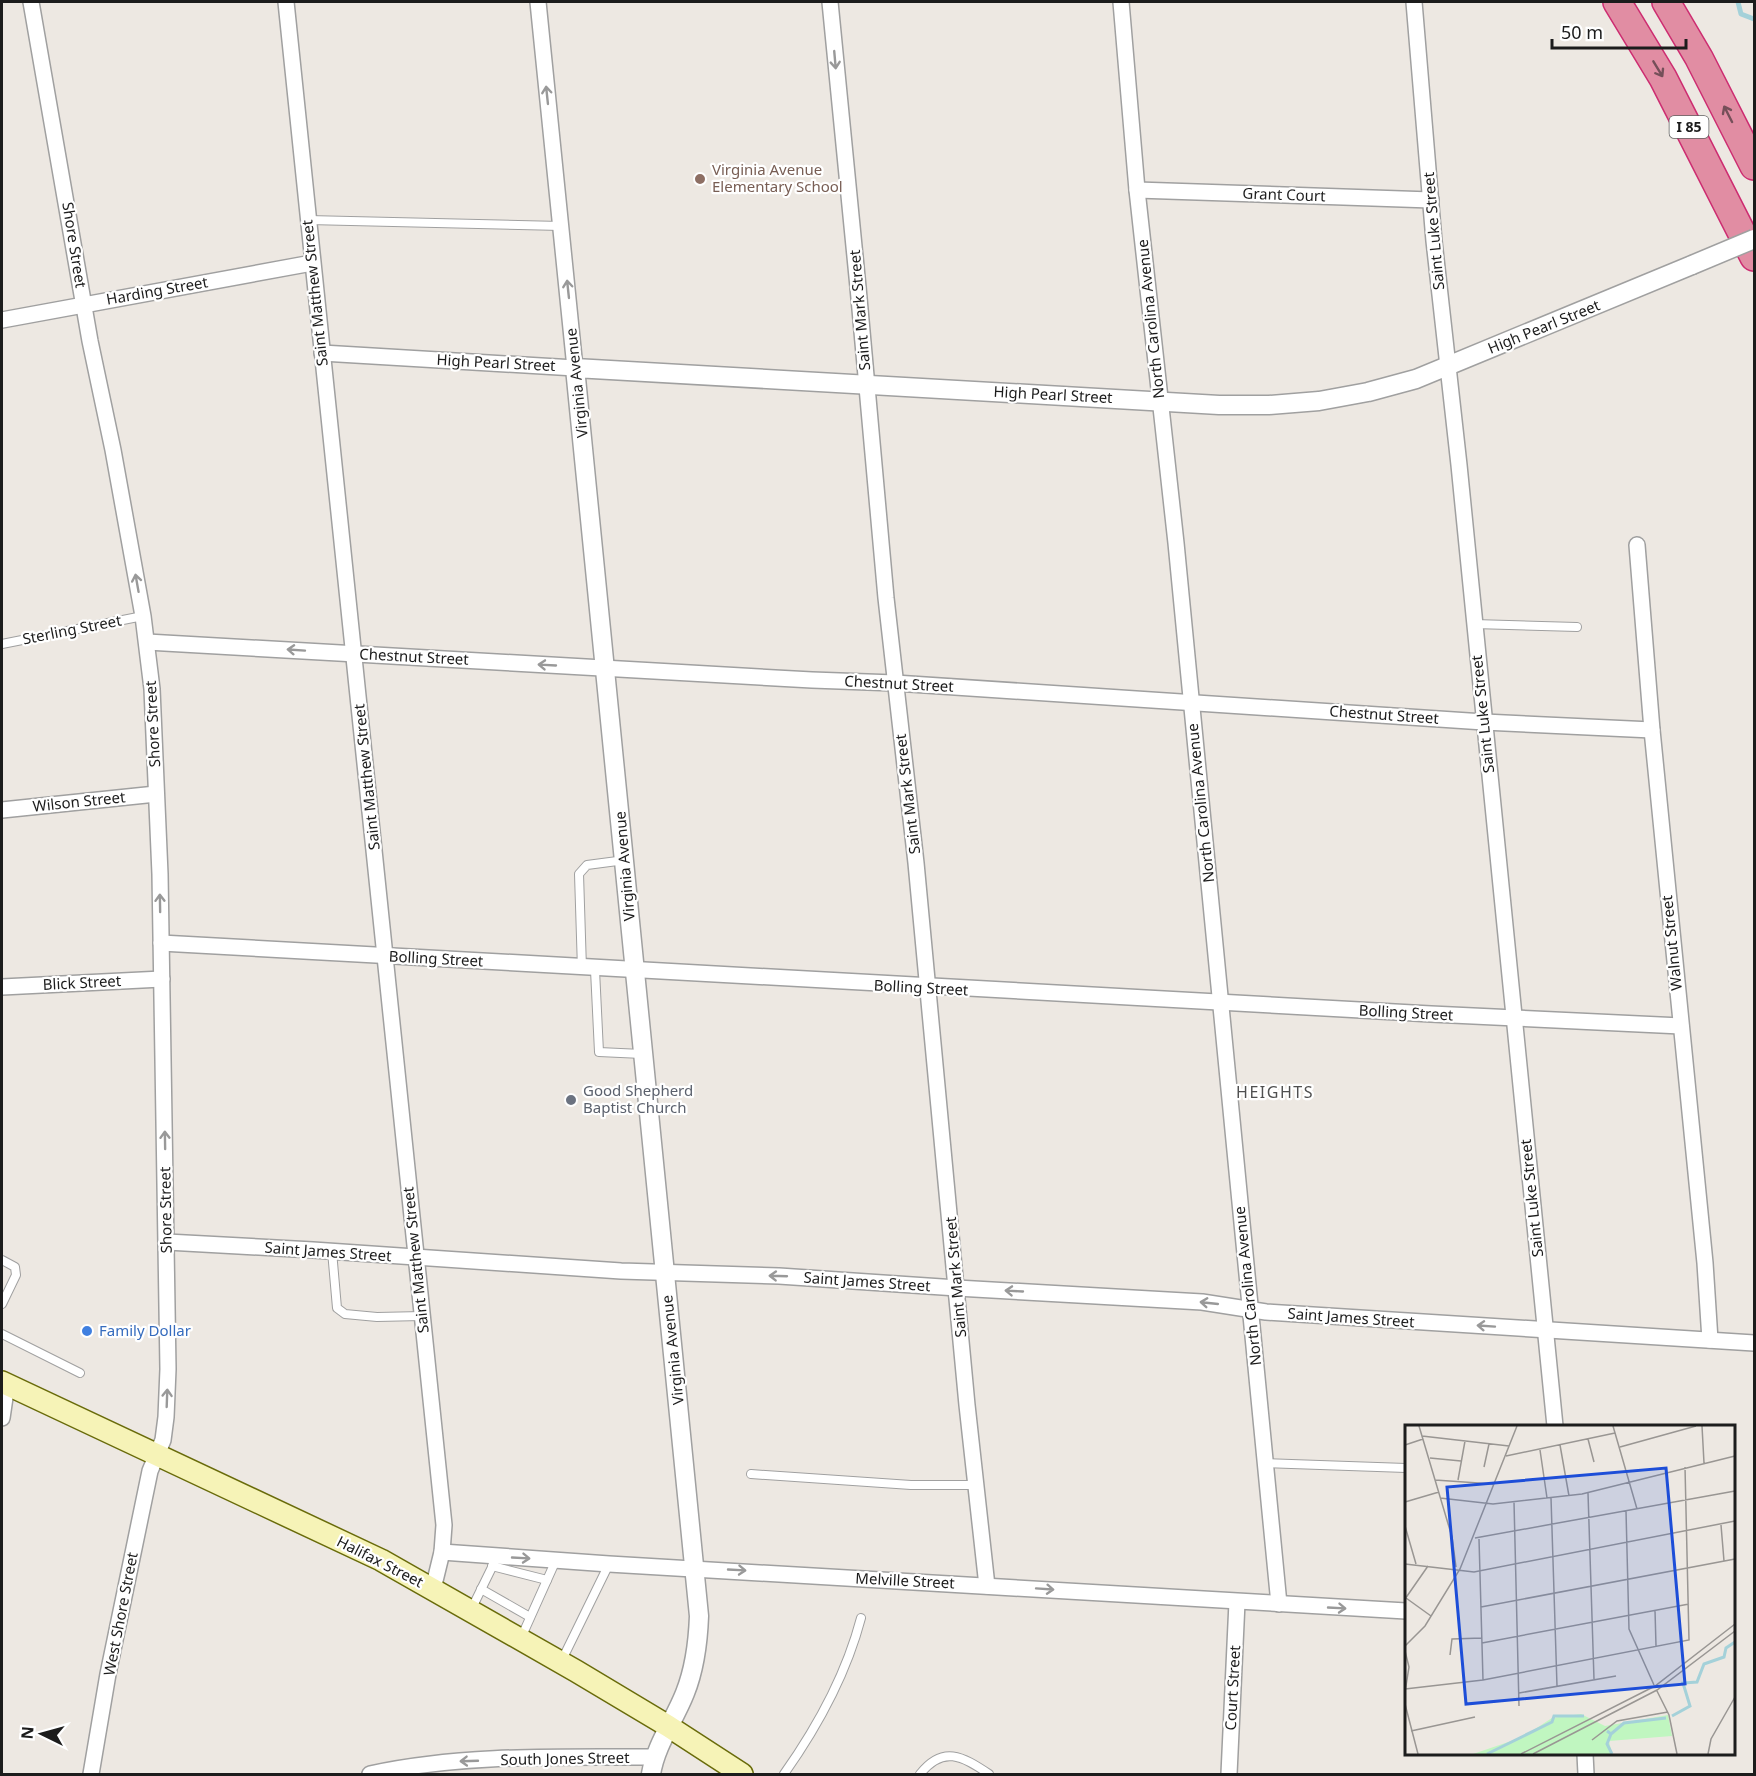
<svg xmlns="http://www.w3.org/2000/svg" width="1756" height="1776" font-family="'Noto Sans',sans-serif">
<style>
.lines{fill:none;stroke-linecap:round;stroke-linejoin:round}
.stream{stroke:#a4d1d9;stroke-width:5}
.service-casing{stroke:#a0a0a0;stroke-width:10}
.minor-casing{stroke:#a0a0a0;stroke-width:18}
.tertiary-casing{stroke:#a0a0a0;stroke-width:21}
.secondary-casing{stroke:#696b0a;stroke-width:24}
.motorway-casing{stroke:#cd2d71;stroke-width:30}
.service{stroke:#fff;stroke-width:8}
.minor{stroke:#fff;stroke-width:15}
.tertiary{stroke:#fff;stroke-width:18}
.secondary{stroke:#f6f3b7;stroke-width:21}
.motorway{stroke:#e18da3;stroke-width:27}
.tertiary-bridge-casing{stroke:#a0a0a0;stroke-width:21;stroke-linecap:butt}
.tertiary-bridge{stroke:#fff;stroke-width:18}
.oneway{stroke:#999}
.oneway2{stroke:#754f59}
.education-dot{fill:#8d6e63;stroke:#fff;stroke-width:2}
.worship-dot{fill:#6b7280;stroke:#fff;stroke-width:2}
.shop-dot{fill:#3f7fe0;stroke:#fff;stroke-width:2}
.labels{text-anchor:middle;stroke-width:4.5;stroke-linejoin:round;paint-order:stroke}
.shield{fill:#fff;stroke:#606060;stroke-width:1.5}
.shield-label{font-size:14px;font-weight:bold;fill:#1c1c1c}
.education-label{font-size:15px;fill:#785e54;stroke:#fff;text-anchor:start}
.street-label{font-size:15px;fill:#1c1c1c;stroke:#fff}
.worship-label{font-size:15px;fill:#5b616d;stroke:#fff;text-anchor:start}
.shop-label{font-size:15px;fill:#366cbe;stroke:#fff;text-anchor:start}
.neighbourhood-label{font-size:16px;letter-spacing:1.5px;fill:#4f4f4f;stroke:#fff}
.inset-river{fill:none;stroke:#a4d1d9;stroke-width:3}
.inset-road{fill:none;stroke:#999693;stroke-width:1.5}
.view{fill:#1d4ed8;fill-opacity:0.15;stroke:#1d4ed8;stroke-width:3}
.inset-edge{fill:none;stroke:#1c1c1c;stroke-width:3}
</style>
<rect width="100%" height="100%" fill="#ede8e2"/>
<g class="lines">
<path class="stream" d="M 1738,2 L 1741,14 L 1754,19"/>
<defs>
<g id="service">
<path d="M 308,220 L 561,226"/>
<path d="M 1474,624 L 1577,627"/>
<path d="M 2,644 L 143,616"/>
<path d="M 582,969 L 579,874 L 587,865 L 625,860"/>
<path d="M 595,970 L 599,1052 L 642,1054"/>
<path d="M 332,1251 L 337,1308 L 345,1314 L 377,1317 L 422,1316"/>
<path d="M 2,1260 L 15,1267 L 16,1275 L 2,1304"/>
<path d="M 2,1334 L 80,1373"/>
<path d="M 1266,1463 L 1406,1468"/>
<path d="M 751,1474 L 911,1485 L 977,1485"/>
<path d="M 492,1566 L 547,1580"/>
<path d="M 481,1589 L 530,1617"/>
<path d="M 471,1610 L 497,1557"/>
<path d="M 521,1638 L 556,1560"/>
<path d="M 561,1662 L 609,1564"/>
<path d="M 784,1774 C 818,1726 846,1675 861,1618"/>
<path d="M 920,1774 C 943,1745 962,1756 989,1774"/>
</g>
<g id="minor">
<path d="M 31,2 L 90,341 L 113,450 L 143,616 L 152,689 L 160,874 L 168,1369 L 166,1417 L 163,1440 L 150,1471 L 108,1674 L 91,1774"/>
<path d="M 286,2 L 444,1525 L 442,1552 L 433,1589"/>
<path d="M 830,2 L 858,287 L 886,598 L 916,863 L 967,1405 L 987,1586"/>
<path d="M 1121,2 L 1137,190 L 1176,543 L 1279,1604"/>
<path d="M 1414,2 L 1434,241 L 1459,465 L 1555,1426"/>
<path d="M 1137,190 L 1431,200"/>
<path d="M 2,320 L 312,263"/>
<path d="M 322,353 L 575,368 L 538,2"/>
<path d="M 1637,545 L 1652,730 L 1705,1263 L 1710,1340"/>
<path d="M 147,642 L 812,680 L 895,683 L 1484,722 L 1652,730"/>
<path d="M 2,810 L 156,794"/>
<path d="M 161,943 C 667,975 1174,1002 1681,1026"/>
<path d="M 2,987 L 162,979"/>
<path d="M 167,1242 L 313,1250 L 621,1271 L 779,1276 L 957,1288 L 1202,1302 L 1266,1312 L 1754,1343"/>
<path d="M 2,1418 L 7,1384"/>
<path d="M 442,1552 L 609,1564 L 1406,1611"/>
<path d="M 1585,1754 L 1586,1774"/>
<path d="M 370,1774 C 460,1754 561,1757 654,1757"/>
<path d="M 1229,1774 L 1237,1602"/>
</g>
<path id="tertiary" d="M 651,1774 C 656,1744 674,1721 685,1693 C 695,1668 698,1643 699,1616 L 575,368 L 1219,405 L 1269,405 L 1319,401 L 1368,392 L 1416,379 L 1692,265"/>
<path id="secondary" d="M 2,1382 L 381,1560 L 576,1671 L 668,1726 L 742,1774"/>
<g id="motorway">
<path d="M 1617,2 L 1663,78 L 1754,257"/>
<path d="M 1666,2 L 1699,58 L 1754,166"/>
</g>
</defs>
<use href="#service" class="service-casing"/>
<use href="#minor" class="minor-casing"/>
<use href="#tertiary" class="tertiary-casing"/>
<use href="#secondary" class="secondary-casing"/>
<use href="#motorway" class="motorway-casing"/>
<use href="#service" class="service"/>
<use href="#minor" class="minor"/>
<use href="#tertiary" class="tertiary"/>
<use href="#secondary" class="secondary"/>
<use href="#motorway" class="motorway"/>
<defs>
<path id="tertiary-bridge" d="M 1692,265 L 1754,239"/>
</defs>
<use href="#tertiary-bridge" class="tertiary-bridge-casing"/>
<use href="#tertiary-bridge" class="tertiary-bridge"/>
</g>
<defs><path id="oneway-shaft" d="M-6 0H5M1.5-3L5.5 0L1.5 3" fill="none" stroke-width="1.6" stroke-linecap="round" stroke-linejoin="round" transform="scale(1.5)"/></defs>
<g class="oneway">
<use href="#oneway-shaft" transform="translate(835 60) rotate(85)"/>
<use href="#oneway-shaft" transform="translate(547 95) rotate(-96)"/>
<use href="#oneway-shaft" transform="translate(568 289) rotate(-96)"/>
<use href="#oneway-shaft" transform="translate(137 583) rotate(-100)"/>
<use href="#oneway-shaft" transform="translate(296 650) rotate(-176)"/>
<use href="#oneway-shaft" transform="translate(547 665) rotate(-177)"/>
<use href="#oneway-shaft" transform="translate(160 903) rotate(-91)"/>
<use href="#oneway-shaft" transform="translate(165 1140) rotate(-91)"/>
<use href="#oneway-shaft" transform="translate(778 1276) rotate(-178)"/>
<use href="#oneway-shaft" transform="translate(1014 1291) rotate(-177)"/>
<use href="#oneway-shaft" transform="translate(1209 1303) rotate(-174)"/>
<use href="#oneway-shaft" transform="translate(1486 1326) rotate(-176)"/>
<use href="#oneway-shaft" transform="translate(167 1398) rotate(-88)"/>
<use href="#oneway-shaft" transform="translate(521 1558) rotate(3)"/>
<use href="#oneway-shaft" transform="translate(737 1570) rotate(3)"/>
<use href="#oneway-shaft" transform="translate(1045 1589) rotate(4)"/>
<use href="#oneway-shaft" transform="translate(1337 1608) rotate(3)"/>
<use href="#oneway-shaft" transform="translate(469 1761) rotate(178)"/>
</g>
<g class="oneway2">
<use href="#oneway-shaft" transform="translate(1658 69) rotate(59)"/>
<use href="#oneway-shaft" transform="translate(1728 114) rotate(-117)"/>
</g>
<circle class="education-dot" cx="700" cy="179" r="6"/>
<circle class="worship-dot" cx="571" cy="1100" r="6"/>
<circle class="shop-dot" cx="87" cy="1331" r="6"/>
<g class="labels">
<rect class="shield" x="1669.5" y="116" width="39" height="22" rx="4.5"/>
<g class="shield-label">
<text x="1689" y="132">I 85</text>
</g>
<g class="education-label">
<text x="712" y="175">Virginia Avenue<tspan x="712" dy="17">Elementary School</tspan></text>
</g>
<g class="street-label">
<text transform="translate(1284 195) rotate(2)" y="5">Grant Court</text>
<text transform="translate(1434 231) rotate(-95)" y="5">Saint Luke Street</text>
<text transform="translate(74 245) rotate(81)" y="5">Shore Street</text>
<text transform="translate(157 291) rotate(-10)" y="5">Harding Street</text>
<text transform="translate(315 293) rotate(-96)" y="5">Saint Matthew Street</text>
<text transform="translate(860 310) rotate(-95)" y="5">Saint Mark Street</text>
<text transform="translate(1151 319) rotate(-96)" y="5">North Carolina Avenue</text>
<text transform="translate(1544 327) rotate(-22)" y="5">High Pearl Street</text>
<text transform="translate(496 363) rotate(3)" y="5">High Pearl Street</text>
<text transform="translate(577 383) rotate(-96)" y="5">Virginia Avenue</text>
<text transform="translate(1053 395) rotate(3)" y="5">High Pearl Street</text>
<text transform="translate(72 630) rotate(-11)" y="5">Sterling Street</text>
<text transform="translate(414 657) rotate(3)" y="5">Chestnut Street</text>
<text transform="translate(899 684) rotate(3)" y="5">Chestnut Street</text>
<text transform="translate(1483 714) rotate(-96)" y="5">Saint Luke Street</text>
<text transform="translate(1384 715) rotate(4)" y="5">Chestnut Street</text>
<text transform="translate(153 724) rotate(-93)" y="5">Shore Street</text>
<text transform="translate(367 777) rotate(-96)" y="5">Saint Matthew Street</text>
<text transform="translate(908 794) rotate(-97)" y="5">Saint Mark Street</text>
<text transform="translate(79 802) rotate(-6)" y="5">Wilson Street</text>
<text transform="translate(1201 803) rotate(-96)" y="5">North Carolina Avenue</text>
<text transform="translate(625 866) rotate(-95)" y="5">Virginia Avenue</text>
<text transform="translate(1672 943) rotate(-96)" y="5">Walnut Street</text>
<text transform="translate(436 959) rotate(3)" y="5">Bolling Street</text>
<text transform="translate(82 983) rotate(-3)" y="5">Blick Street</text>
<text transform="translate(921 988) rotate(3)" y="5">Bolling Street</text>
<text transform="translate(1406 1013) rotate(3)" y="5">Bolling Street</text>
<text transform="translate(1532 1198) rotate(-96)" y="5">Saint Luke Street</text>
<text transform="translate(166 1210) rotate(-91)" y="5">Shore Street</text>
<text transform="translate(328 1252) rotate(4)" y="5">Saint James Street</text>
<text transform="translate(416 1260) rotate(-96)" y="5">Saint Matthew Street</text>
<text transform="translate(956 1277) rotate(-95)" y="5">Saint Mark Street</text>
<text transform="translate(867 1282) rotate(4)" y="5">Saint James Street</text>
<text transform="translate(1248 1286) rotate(-96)" y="5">North Carolina Avenue</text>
<text transform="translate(1351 1318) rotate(4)" y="5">Saint James Street</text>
<text transform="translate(673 1350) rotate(-96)" y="5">Virginia Avenue</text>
<text transform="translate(380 1562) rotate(27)" y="5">Halifax Street</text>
<text transform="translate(905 1581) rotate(3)" y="5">Melville Street</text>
<text transform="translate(121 1614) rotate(-79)" y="5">West Shore Street</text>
<text transform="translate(1233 1688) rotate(-87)" y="5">Court Street</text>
<text transform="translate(565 1759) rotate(-1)" y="5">South Jones Street</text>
</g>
<g class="worship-label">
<text x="583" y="1096">Good Shepherd<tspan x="583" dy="17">Baptist Church</tspan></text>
</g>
<g class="shop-label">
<text x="99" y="1336">Family Dollar</text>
</g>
<g class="neighbourhood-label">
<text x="1275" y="1098">HEIGHTS</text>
</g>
</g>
<g transform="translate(1405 1425)">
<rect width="330" height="330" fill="#ede8e2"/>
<path d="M 176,289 L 200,301 L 263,290 L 267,311 L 204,316 L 207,329 L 68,329 L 118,312 L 147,293 Z" fill="#c0f6c0"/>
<path class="inset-river" d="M 267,291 L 285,281 L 278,258 L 292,257 L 299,239 L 319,232 L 321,223 L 330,217M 202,306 L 206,309 L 219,298 L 261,293M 206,309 L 202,319 L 207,329M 82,329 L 147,297 L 149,291 L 179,291"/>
<path class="inset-road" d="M 14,1 L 47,112 L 51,142M 208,1 L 232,84M 297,1 L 299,38M 17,11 L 104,21M 183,14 L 189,37M 0,20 L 18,14M 155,20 L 164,71M 215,22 L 291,1M 135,25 L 142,73M 101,31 L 210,8M 25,33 L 56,36M 79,42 L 84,19M 30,55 L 88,59M 53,55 L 60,16M 183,68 L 189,254M 35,73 L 88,79 L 177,69 L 330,31M 146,73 L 152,261M 0,77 L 34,67M 109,77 L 114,281M 221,86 L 224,204 L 249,260M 316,100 L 319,136M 0,101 L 11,139M 70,113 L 330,66M 74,114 L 78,255M 0,139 L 69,147 L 330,96M 1,173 L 26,191M 0,174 L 23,141M 76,182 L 330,134M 250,185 L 251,221M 77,218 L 284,179M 0,221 L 20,201 L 55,144 L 112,1M 0,226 L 4,242 L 0,267M 45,230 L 47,214 L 77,213M 0,264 L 78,255 L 284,215 L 280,42M 252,266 L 264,290 L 272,329M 114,268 L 211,251M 0,279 L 13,329M 6,306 L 70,292M 187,315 L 212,296 L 263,287M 116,329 L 250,261 L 330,199M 128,329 L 252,265 L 330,206M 303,329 L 306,314 L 330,272"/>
<path class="view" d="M 261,43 L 280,259 L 61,279 L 42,62 Z"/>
<rect width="330" height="330" class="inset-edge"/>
</g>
<rect width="1756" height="1776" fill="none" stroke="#1c1c1c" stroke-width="6"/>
<g transform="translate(42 1734) rotate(275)" stroke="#ffffff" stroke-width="4.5" paint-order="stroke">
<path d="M0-4.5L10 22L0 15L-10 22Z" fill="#1c1c1c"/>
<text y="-9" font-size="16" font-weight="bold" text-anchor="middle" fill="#1c1c1c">N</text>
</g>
<path d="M1552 39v9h134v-9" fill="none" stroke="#1c1c1c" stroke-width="3"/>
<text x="1561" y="39" font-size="18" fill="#1c1c1c" stroke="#ffffff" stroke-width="4.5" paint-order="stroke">50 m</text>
</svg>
